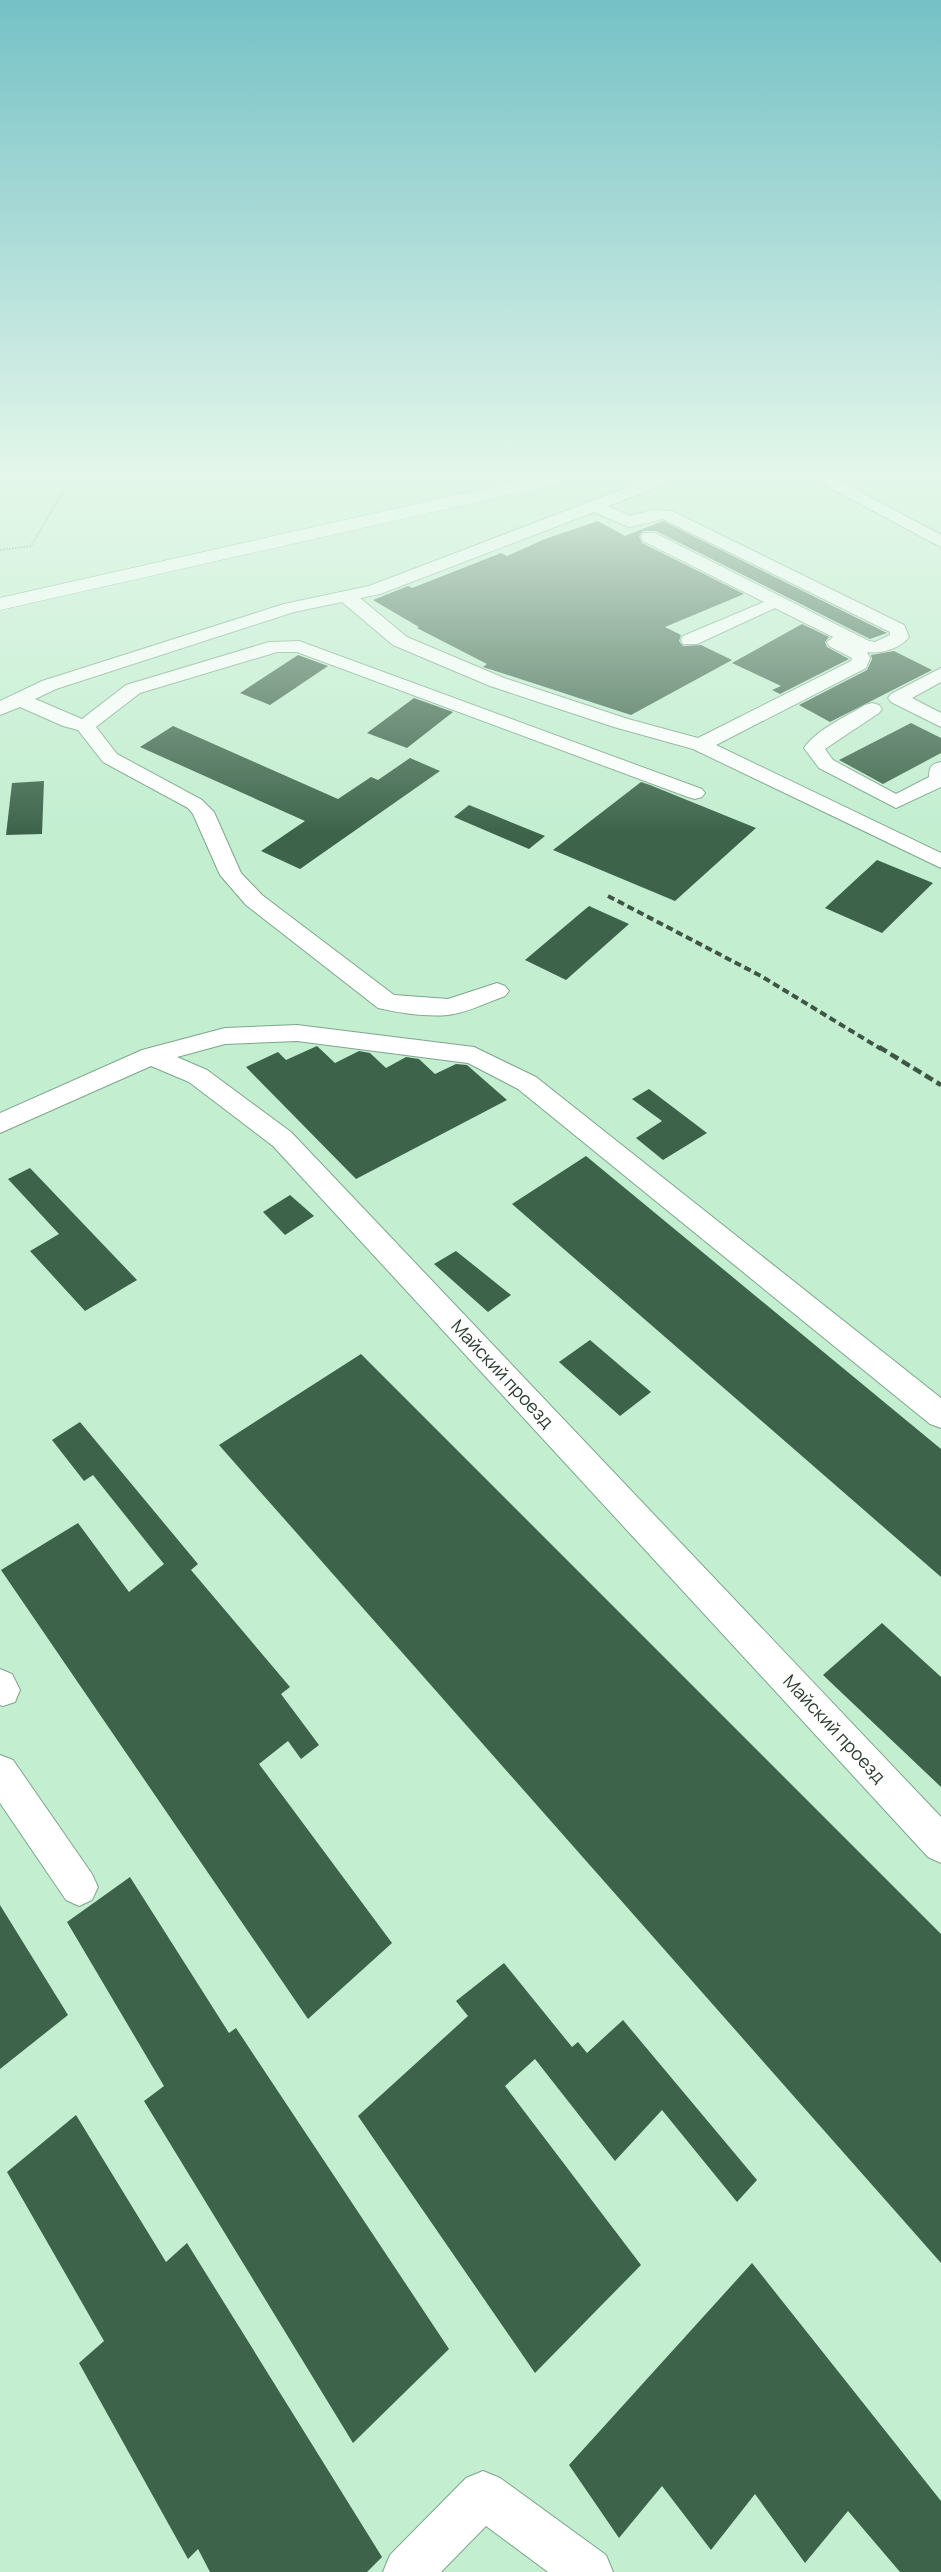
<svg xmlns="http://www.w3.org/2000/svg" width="941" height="2572" font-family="Manrope,sans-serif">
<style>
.building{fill:#3d644b}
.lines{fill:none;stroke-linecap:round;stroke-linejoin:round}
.minor-casing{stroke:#7da68b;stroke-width:2}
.highway-casing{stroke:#7da68b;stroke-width:1}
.path{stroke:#718e79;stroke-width:2;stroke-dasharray:1.5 1.5;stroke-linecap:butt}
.minor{fill:#fff;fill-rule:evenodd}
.highway{fill:#fff;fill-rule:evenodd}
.rail-far1{stroke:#405546;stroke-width:4;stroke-dasharray:7 4;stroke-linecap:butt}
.rail{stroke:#405546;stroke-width:4.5;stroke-dasharray:9 4.5;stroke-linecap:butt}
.labels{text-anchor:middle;stroke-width:6;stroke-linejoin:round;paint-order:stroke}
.street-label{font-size:18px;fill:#2c3d31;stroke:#fff}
</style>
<rect width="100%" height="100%" fill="#c3eed0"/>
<g class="building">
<path d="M 598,521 L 625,536 L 663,521 L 887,633 L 870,639 L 656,531 L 643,531 L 639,536 L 642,543 L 744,594 L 665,627 L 681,635 L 679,641 L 683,646 L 701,645 L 732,660 L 631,715 L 483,667 L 487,664 L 417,628 L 419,627 L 373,600 L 408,586 L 412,588 L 501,553 L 507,556 L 545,539 Z"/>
<path d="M 802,624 L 829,637 L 825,642 L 827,647 L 849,659 L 780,694 L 772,690 L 781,686 L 732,663 Z"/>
<path d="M 894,651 L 932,670 L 830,722 L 799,705 L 867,670 L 872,659 L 871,655 Z"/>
<path d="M 298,655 L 328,666 L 270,705 L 240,693 Z"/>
<path d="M 414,698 L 453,712 L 407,748 L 367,733 Z"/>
<path d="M 911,723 L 941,738 L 941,753 L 883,784 L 839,760 Z"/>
<path d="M 173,726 L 338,799 L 371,777 L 378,780 L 410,758 L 440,771 L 300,869 L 261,851 L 305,821 L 140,747 Z"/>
<path d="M 44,781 L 42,834 L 6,835 L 12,783 Z"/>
<path d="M 641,782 L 650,785 L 756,828 L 675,901 L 553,850 Z"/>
<path d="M 469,805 L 545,836 L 529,849 L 454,817 Z"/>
<path d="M 877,860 L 933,883 L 882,933 L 825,908 Z"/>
<path d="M 589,906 L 629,924 L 566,980 L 525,960 Z"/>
<path d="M 317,1046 L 335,1063 L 359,1051 L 370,1053 L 386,1068 L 406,1057 L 419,1059 L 435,1074 L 456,1064 L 467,1065 L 507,1100 L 356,1179 L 246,1067 L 278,1052 L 286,1060 Z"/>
<path d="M 649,1089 L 707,1133 L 663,1160 L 636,1138 L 662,1121 L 632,1099 Z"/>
<path d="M 586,1156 L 941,1449 L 941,1577 L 512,1204 Z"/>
<path d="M 30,1168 L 137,1280 L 85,1311 L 30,1251 L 59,1234 L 8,1179 Z"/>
<path d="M 290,1195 L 314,1216 L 285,1235 L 263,1212 Z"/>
<path d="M 456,1251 L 511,1295 L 488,1312 L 434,1264 Z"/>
<path d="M 590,1340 L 651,1392 L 620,1416 L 559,1362 Z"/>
<path d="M 361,1354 L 941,1934 L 941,2263 L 219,1445 Z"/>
<path d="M 80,1422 L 198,1564 L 191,1570 L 290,1687 L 281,1694 L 319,1745 L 301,1759 L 288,1741 L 259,1764 L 392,1943 L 308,2019 L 1,1570 L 78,1523 L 129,1592 L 164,1564 L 93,1475 L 84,1481 L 52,1440 Z"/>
<path d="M 882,1623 L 941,1677 L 941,1787 L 823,1675 Z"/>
<path d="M 130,1877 L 229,2033 L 236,2028 L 449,2349 L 353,2443 L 144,2101 L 164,2086 L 67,1922 Z"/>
<path d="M 0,1905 L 68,2015 L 0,2069 Z"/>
<path d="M 504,1963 L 572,2047 L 578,2042 L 587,2053 L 623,2020 L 757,2180 L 737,2202 L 662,2110 L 615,2161 L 535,2059 L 505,2086 L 641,2265 L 535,2373 L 358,2116 L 468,2016 L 456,2001 Z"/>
<path d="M 76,2115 L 166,2262 L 187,2243 L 382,2557 L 367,2572 L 210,2572 L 198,2549 L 188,2559 L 79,2363 L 104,2341 L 7,2172 Z"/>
<path d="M 752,2263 L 941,2501 L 941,2572 L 900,2572 L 848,2511 L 805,2563 L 755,2494 L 711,2550 L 662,2486 L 619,2538 L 569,2465 Z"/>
</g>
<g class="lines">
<defs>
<g id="minor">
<path d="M 665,473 L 688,473 L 686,476 L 608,506 L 630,516 L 651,510 L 672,511 L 904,625 L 909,637 C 900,649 881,654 867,652 L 870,658 L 866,668 L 716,745 L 941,853 L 941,868 L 693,749 L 614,727 L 490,686 L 393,645 L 342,602 L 294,612 L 56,689 L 35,699 L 82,719 L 126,685 L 269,642 L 299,641 L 702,789 L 705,793 L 702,797 L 695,799 L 688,797 L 297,652 L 277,652 L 140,693 L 96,727 L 117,754 L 202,800 L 214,812 L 241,873 L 262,895 L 394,995 L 448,999 L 497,983 L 505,986 L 509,991 L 505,996 C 488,1002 467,1013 448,1015 C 425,1017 400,1013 378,1008 L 246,905 L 220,875 L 193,814 L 188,808 L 103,762 L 78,730 L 63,726 L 20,707 L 0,715 L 0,701 L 42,681 L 284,604 L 369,586 ZM 594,512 L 629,527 L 663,519 L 890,632 L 890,635 L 875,642 L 869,641 L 655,533 L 643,533 L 641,537 L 643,541 L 764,602 L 683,636 L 681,640 L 683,644 L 697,644 L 775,608 L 833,637 L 827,642 L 829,646 L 852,658 L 851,661 L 698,738 L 628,719 L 504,678 L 407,637 L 360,598 L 380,594 Z"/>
<path d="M 782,473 L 865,473 L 857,478 L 838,480 L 941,535 L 941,547 L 817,481 L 790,478 Z"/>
<path d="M 941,668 L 941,682 L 912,698 L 941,713 L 941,727 L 891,702 L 888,698 L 891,694 Z"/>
<path d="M 872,703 L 879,705 L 882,709 L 879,713 L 825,749 L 833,760 L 896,794 L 929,777 C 929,767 931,764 941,762 L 941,787 L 896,808 L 819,768 L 804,748 C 817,729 846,717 865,705 Z"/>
<path d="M 297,1025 L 474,1047 L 536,1077 L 941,1398 L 941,1428 L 930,1424 L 518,1089 L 468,1063 L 297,1041 L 225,1044 L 177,1057 L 207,1070 L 291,1132 L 941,1817 L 941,1863 L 928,1857 L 273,1146 L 189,1082 L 151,1066 L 0,1133 L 0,1113 L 142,1050 L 225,1028 Z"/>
<path d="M 0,1669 L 12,1674 L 20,1690 L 15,1702 L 3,1706 L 0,1705 Z"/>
<path d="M 0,1755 L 13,1760 L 92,1874 L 98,1887 L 92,1900 L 79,1906 L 66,1900 L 0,1803 Z"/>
<path d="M 483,2471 L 500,2478 L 606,2555 L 613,2572 L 548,2572 L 486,2526 L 441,2572 L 383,2572 L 390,2555 L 466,2478 Z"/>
</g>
<path id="highway" d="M 553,473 L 588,473 L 585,477 L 579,479 L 0,610 L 0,598 Z"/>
</defs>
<use href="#minor" class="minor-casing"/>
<use href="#highway" class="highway-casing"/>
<path class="path" d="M 0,550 L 31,546 L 67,485 L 77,473"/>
<use href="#minor" class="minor"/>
<use href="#highway" class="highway"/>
<path class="rail-far1" d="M 608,896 L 761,976 L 881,1049"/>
<path class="rail" d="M 879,1047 L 941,1085"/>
</g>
<linearGradient id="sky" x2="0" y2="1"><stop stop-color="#75c1c6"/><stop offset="0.57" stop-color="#e4f7ea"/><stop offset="1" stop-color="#e4f7ea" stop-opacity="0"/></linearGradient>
<rect width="941" height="833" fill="url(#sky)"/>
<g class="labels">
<g class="street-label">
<text transform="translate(502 1374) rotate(47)" y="6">Майский проезд</text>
<text transform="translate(834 1729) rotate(47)" y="6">Майский проезд</text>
</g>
</g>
</svg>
